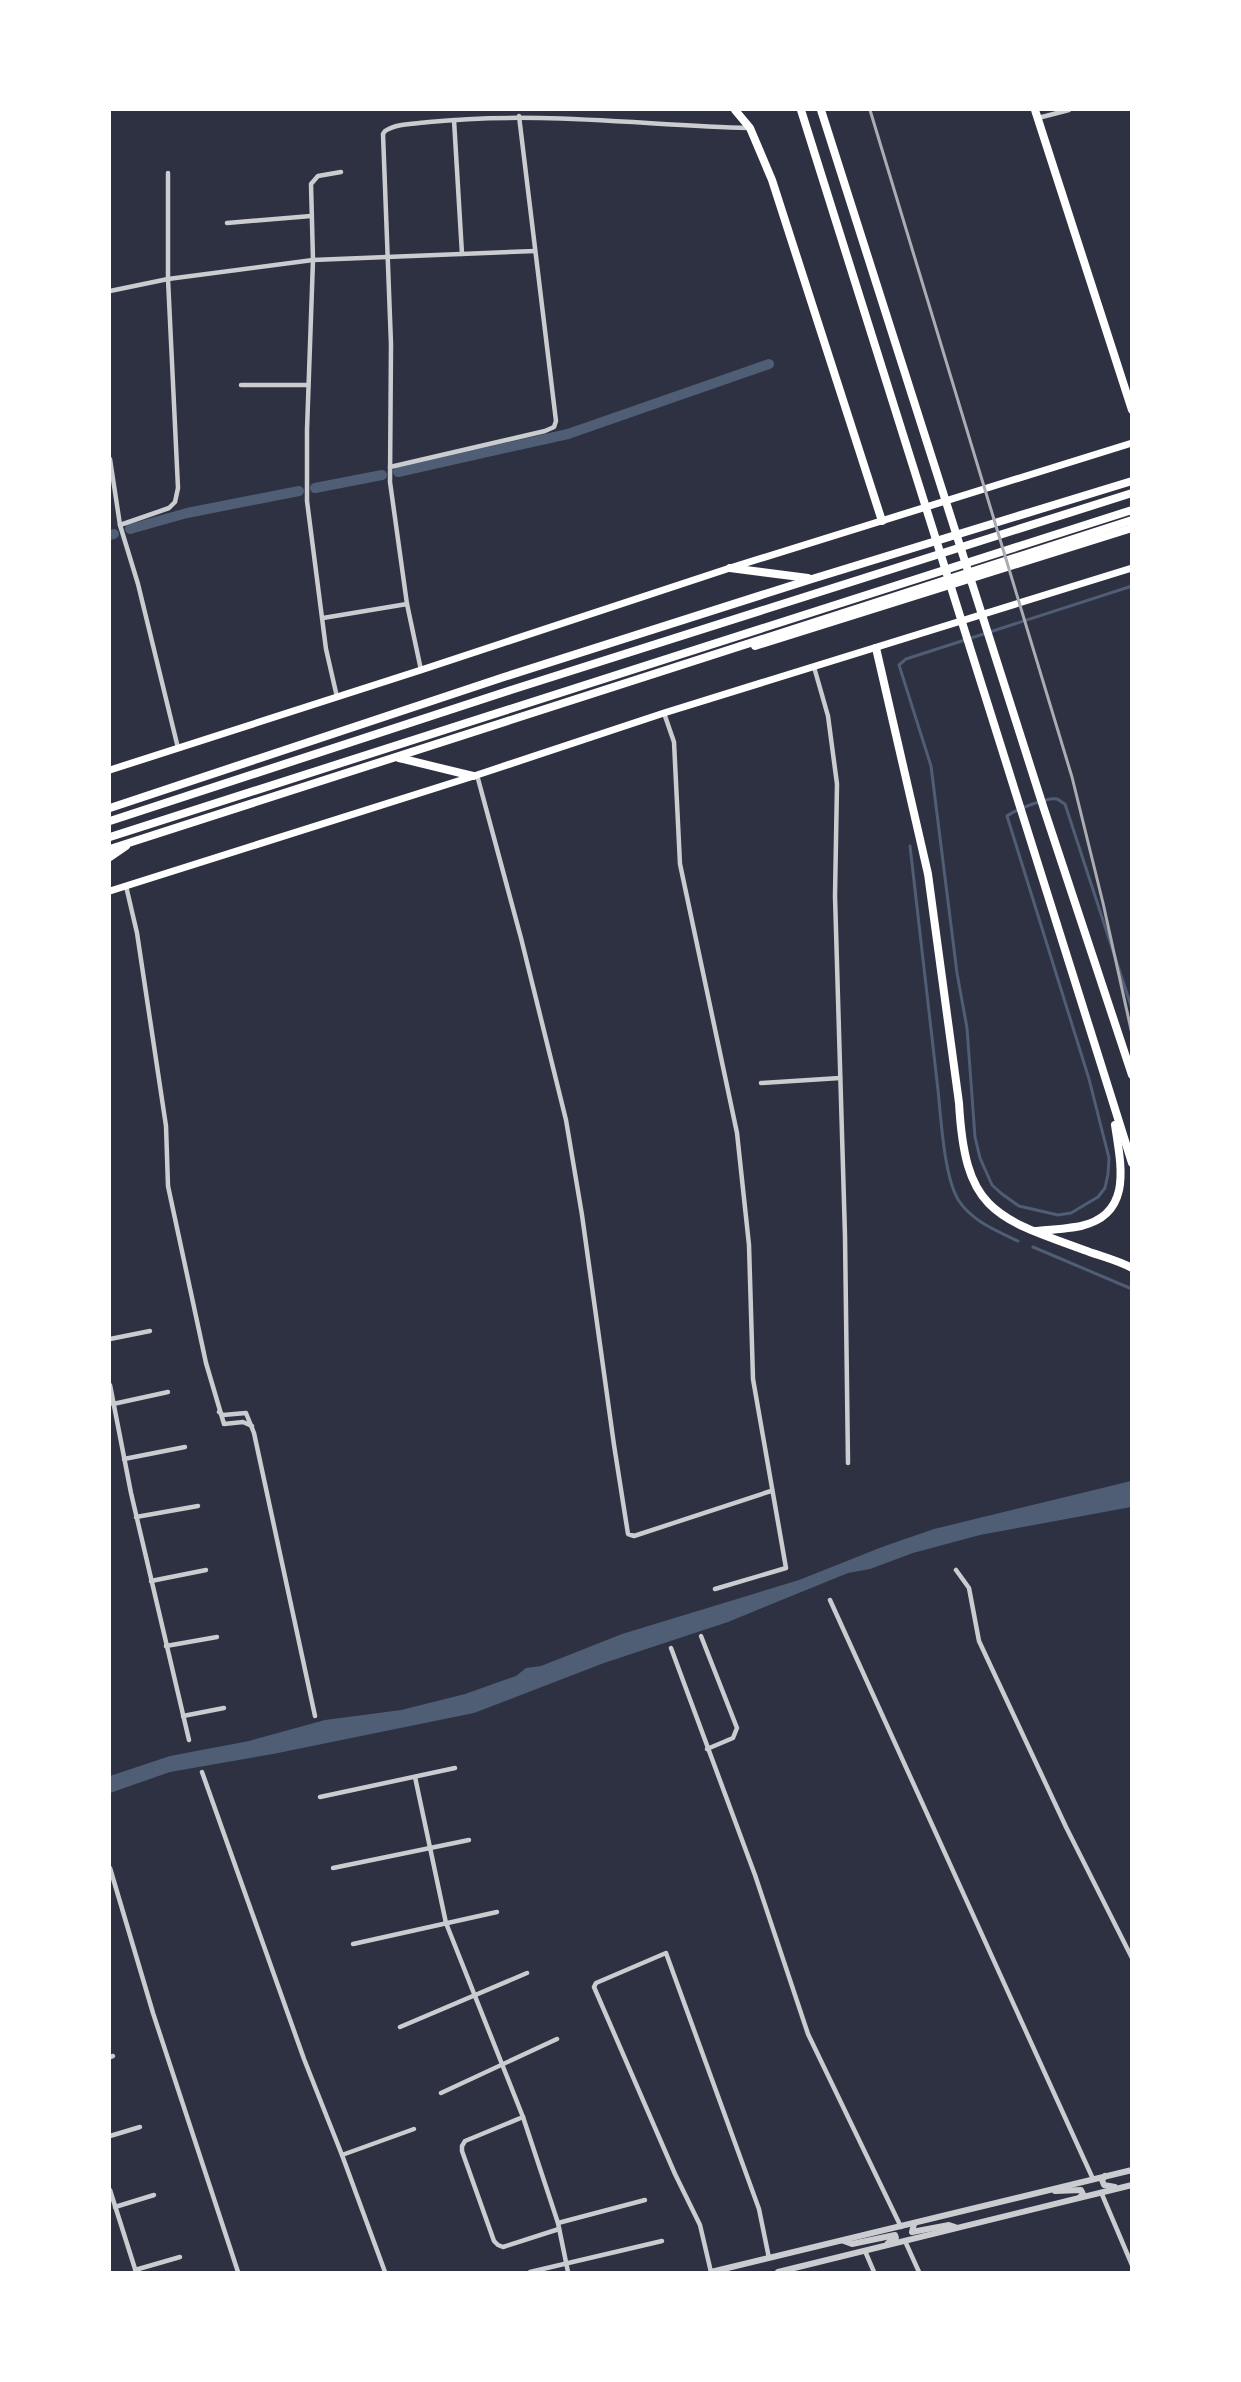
<svg xmlns="http://www.w3.org/2000/svg" width="1241" height="2382" font-family="'Exo 2',sans-serif">
<style>
.water{fill:#4f5d75}
.lines{fill:none;stroke-linecap:round;stroke-linejoin:round}
.stream{stroke:#4f5d75;stroke-width:3}
.canal{stroke:#4f5d75;stroke-width:10}
.minor{stroke:#caccd0;stroke-width:4.5}
.tertiary{stroke:#caccd0;stroke-width:6}
.secondary{stroke:#fff;stroke-width:7}
.primary{stroke:#fff;stroke-width:8}
.trunk{stroke:#fff;stroke-width:8}
.motorway{stroke:#fff;stroke-width:8}
.rail{stroke:#abadb3;stroke-width:3}
</style>
<rect width="100%" height="100%" fill="#2d3142"/>
<path class="water" d="M 1131,1481 L 1131,1507 L 980,1535 L 913,1553 L 870,1569 L 848,1573 L 728,1622 L 604,1663 L 474,1713 L 273,1754 L 170,1772 L 110,1793 L 110,1776 L 170,1756 L 249,1741 L 325,1720 L 401,1710 L 465,1694 L 516,1676 L 526,1668 L 541,1666 L 622,1634 L 799,1580 L 882,1547 L 934,1529 Z"/>
<g class="lines">
<g class="stream">
<path d="M 1132,586 L 906,659 L 899,665 L 931,766 L 957,973 L 967,1028 L 975,1137 L 980,1158 L 992,1185 L 1002,1194 L 1019,1206 L 1058,1215 L 1071,1213 L 1098,1197 L 1105,1188 L 1108,1174 L 1109,1158 L 1089,1079 L 1007,816 C 1015,810 1047,797 1057,799 C 1060,800 1062,803 1065,804 L 1132,1009"/>
<path d="M 910,846 C 919,927 928,1008 938,1090 C 941,1118 944,1178 959,1201 C 972,1221 997,1231 1018,1241"/>
<path d="M 1033,1247 L 1132,1289"/>
</g>
<g class="canal">
<path d="M 398,472 L 568,434 L 769,364"/>
<path d="M 315,488 L 382,475"/>
<path d="M 130,529 L 187,513 L 299,491"/>
<path d="M 110,535 L 114,534"/>
</g>
<g class="minor">
<path d="M 1038,118 L 1069,110"/>
<path d="M 454,120 L 462,254"/>
<path d="M 227,223 L 311,216"/>
<path d="M 110,291 L 168,279 L 313,260 L 535,251"/>
<path d="M 241,385 L 308,385"/>
<path d="M 110,459 L 120,525 L 138,584 L 178,748"/>
<path d="M 390,467 L 545,431 L 554,427 L 556,421 L 519,116"/>
<path d="M 120,525 L 169,508 L 175,502 L 178,488 L 168,279 L 168,173"/>
<path d="M 323,618 L 407,604"/>
<path d="M 814,667 L 828,716 L 837,784 L 835,896 L 845,1236 L 848,1463"/>
<path d="M 421,670 L 407,604 L 390,482 L 391,344 L 383,134 L 385,131 C 397,123 415,124 429,122 C 536,111 642,125 749,128"/>
<path d="M 337,697 L 326,649 L 307,501 L 307,430 L 313,260 L 311,184 L 318,176 L 341,172"/>
<path d="M 664,713 L 674,742 L 680,864 L 737,1133 L 749,1245 L 753,1379 L 786,1568 L 715,1589"/>
<path d="M 477,775 L 521,938 L 566,1120 L 582,1215 L 614,1445 L 628,1534 L 634,1536 L 771,1491"/>
<path d="M 126,886 L 137,933 L 166,1126 L 168,1186 L 206,1363 L 224,1424 L 243,1422 L 252,1426"/>
<path d="M 761,1083 L 840,1078"/>
<path d="M 110,1339 L 150,1331"/>
<path d="M 110,1385 L 131,1493 L 189,1740"/>
<path d="M 113,1404 L 168,1392"/>
<path d="M 219,1412 L 223,1415 L 246,1413 L 254,1433 L 315,1716"/>
<path d="M 124,1459 L 185,1447"/>
<path d="M 136,1517 L 198,1506"/>
<path d="M 956,1570 L 969,1588 L 979,1641 L 1066,1827 L 1132,1958"/>
<path d="M 151,1581 L 206,1570"/>
<path d="M 830,1600 L 1093,2179"/>
<path d="M 701,1636 L 737,1728 L 733,1738 L 707,1749"/>
<path d="M 166,1646 L 217,1637"/>
<path d="M 671,1648 L 755,1875 L 808,2034 L 901,2227"/>
<path d="M 183,1716 L 224,1708"/>
<path d="M 202,1772 L 304,2059 L 342,2155 L 385,2272"/>
<path d="M 415,1777 L 446,1923 L 523,2117 L 558,2223 L 568,2272"/>
<path d="M 320,1797 L 455,1768"/>
<path d="M 110,1868 L 153,2013 L 238,2272"/>
<path d="M 333,1868 L 469,1840"/>
<path d="M 353,1944 L 497,1912"/>
<path d="M 400,2027 L 527,1973"/>
<path d="M 110,2057 L 113,2056"/>
<path d="M 441,2093 L 557,2039"/>
<path d="M 523,2117 L 465,2141 L 462,2146 L 462,2151 L 494,2241 L 498,2245 L 503,2247 L 559,2229"/>
<path d="M 110,2136 L 140,2127"/>
<path d="M 342,2155 L 414,2129"/>
<path d="M 110,2190 L 136,2272"/>
<path d="M 1101,2192 L 1132,2265"/>
<path d="M 115,2207 L 154,2195"/>
<path d="M 558,2223 L 645,2200"/>
<path d="M 905,2241 L 919,2272"/>
<path d="M 865,2251 L 874,2272"/>
<path d="M 135,2270 L 180,2257"/>
<path d="M 530,2272 L 662,2241"/>
<path d="M 711,2272 L 700,2225 L 675,2174 L 594,1987 L 596,1983 L 666,1953 L 759,2209 L 769,2258"/>
</g>
<g class="tertiary">
<path d="M 1105,2176 L 1102,2180 L 1104,2185 L 1115,2187"/>
<path d="M 1055,2191 L 1081,2190 L 1083,2194 L 1080,2197"/>
<path d="M 914,2224 L 912,2232 L 949,2225 L 955,2227"/>
<path d="M 844,2241 L 852,2244 L 895,2235 L 896,2238 L 888,2243"/>
<path d="M 711,2272 L 1132,2170"/>
<path d="M 778,2272 L 1132,2185"/>
</g>
<g class="secondary">
<path d="M 110,770 L 421,670 L 730,568 L 1132,443"/>
<path d="M 110,891 L 477,775 L 664,713 L 1132,568"/>
</g>
<g class="primary">
<path d="M 735,110 L 750,128 L 772,180 L 882,521"/>
<path d="M 801,110 L 1132,1163"/>
<path d="M 821,110 L 1043,806 L 1132,1075"/>
<path d="M 1035,110 L 1132,410"/>
<path d="M 876,648 L 928,874 L 959,1103 C 965,1208 991,1217 1084,1250 C 1100,1256 1117,1260 1132,1268"/>
<path d="M 1035,1231 C 1050,1230 1066,1229 1081,1226 C 1133,1214 1121,1165 1115,1125"/>
</g>
<g class="trunk">
<path d="M 730,568 L 808,578"/>
<path d="M 755,646 L 1132,528"/>
<path d="M 399,758 L 473,776"/>
<path d="M 110,808 L 504,677 L 812,579 L 1132,481"/>
<path d="M 110,857 L 126,846"/>
</g>
<g class="motorway">
<path d="M 110,821 L 511,690 L 1132,493"/>
<path d="M 110,837 L 1132,510"/>
<path d="M 110,849 L 1132,520"/>
</g>
<path class="rail" d="M 870,110 L 1072,777 L 1103,903 L 1132,1034"/>
</g>
<rect width="1241" height="2382" fill="none" stroke="#ffffff" stroke-width="222"/>
</svg>
